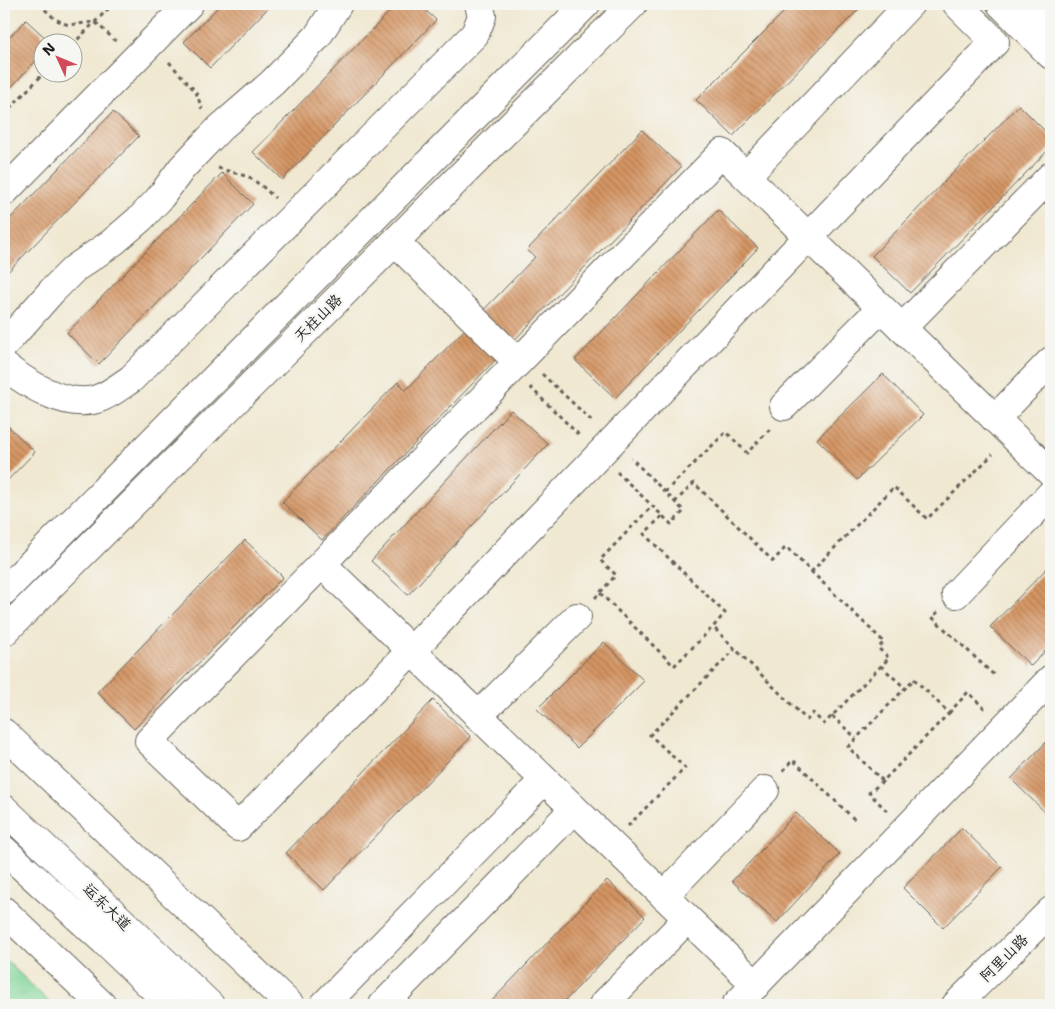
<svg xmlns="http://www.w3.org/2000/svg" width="1055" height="1009" viewBox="0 0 1055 1009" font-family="'Shantell Sans','LXGW WenKai TC',sans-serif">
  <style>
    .grass { fill: url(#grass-tufts); stroke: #4e795a }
    .building { fill: url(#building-back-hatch) }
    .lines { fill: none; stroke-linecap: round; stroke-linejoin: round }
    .minor-casing { stroke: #66635b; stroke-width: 30 }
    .major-casing { stroke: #66635b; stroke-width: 30 }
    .path { stroke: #66635b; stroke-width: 3; stroke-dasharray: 4 4; stroke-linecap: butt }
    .minor { stroke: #fff; stroke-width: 28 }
    .major { stroke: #fff; stroke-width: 28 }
    .labels { text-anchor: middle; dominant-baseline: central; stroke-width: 4.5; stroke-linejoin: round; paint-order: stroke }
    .street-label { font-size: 15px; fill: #1c1c1c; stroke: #f6f6f2 }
  </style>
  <defs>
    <pattern id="grass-tufts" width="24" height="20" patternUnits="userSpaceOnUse" patternTransform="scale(1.25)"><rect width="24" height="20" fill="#81d699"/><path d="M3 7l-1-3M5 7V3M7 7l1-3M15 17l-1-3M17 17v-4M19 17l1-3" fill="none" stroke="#6fb783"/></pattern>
    <pattern id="building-back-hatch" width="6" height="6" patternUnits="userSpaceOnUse" patternTransform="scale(1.25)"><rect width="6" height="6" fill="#d59563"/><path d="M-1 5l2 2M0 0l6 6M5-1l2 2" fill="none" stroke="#ac7951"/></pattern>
  </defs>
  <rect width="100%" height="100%" fill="#f6f6f2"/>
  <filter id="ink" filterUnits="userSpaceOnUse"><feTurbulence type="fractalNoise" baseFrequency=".02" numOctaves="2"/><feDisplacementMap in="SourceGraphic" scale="10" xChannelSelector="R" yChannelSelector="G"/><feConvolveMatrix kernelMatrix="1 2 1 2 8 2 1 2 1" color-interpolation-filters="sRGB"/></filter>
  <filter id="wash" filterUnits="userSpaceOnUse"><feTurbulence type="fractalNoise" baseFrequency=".0096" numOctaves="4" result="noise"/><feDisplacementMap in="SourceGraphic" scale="20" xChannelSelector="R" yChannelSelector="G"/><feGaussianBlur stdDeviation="1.12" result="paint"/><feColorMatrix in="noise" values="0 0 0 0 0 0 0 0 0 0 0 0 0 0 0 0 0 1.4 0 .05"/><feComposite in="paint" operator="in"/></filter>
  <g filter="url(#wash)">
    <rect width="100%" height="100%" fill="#f0e8d1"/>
    <path class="grass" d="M 4,958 L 52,1005 L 4,1005 Z"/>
    <g id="blocks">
      <g class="building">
        <path d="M 221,4 L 272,4 L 210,68 L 184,42 Z"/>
        <path d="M 397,4 L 419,4 L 436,20 L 282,180 L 253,152 Z"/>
        <path d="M 792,4 L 864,4 L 733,136 L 696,100 Z"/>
        <path d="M 26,20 L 50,42 L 42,42 L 42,54 L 4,95 L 4,43 Z"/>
        <path d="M 1019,105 L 1051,137 L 1051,147 L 910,293 L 872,256 Z"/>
        <path d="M 113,112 L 139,136 L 4,276 L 4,225 Z"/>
        <path d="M 642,130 L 681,167 L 322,540 L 282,502 L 398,382 L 406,390 L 535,257 L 527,250 Z"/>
        <path d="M 222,173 L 253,204 L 99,364 L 67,333 Z"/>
        <path d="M 718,210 L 758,248 L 615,398 L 575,360 Z"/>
        <path d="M 883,374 L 923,415 L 857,480 L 817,439 Z"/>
        <path d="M 511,410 L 548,444 L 408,595 L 371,561 Z"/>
        <path d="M 4,422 L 35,452 L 4,484 Z"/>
        <path d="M 245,540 L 283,577 L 134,729 L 97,692 Z"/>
        <path d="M 1051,564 L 1051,645 L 1031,666 L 990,627 Z"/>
        <path d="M 604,642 L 644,681 L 577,748 L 537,709 Z"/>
        <path d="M 433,700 L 471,737 L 324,890 L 286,853 Z"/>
        <path d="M 1051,737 L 1051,813 L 1049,816 L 1011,779 Z"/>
        <path d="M 796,813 L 840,854 L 777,922 L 732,881 Z"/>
        <path d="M 962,828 L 1002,867 L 943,928 L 903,888 Z"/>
        <path d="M 607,880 L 645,917 L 561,1005 L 488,1005 Z"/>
      </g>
    </g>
  </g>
  <g filter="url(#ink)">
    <use href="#blocks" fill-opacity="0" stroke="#66635b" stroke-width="1"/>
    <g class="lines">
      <g class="minor-casing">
        <g id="minor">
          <path d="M 957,4 L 995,42 L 411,651 L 238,827 L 149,741 L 722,153 C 782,211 842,269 902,328 L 1051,473"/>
          <path d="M 1001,4 L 1051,55"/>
          <path d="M 1036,4 L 1051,19"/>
          <path d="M 746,176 L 910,4"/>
          <path d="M 4,192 L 189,4"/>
          <path d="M 395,242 L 518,362"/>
          <path d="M 902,328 L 1051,176"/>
          <path d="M 4,345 L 52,291 L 74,269 L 113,242 L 141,218 L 159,199 L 182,168 L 198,151 L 220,128 L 272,83 L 317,37 L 338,4"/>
          <path d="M 4,366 C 28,384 66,409 97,399 C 110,395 120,386 131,379 L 475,34 L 482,16 L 479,4"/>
          <path d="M 784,406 L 881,308"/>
          <path d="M 995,419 L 1051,361"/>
          <path d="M 322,564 L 756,985"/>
          <path d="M 4,591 L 586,4"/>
          <path d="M 956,594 L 1051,494"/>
          <path d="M 4,632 L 633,4"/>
          <path d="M 478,716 L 577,617"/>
          <path d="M 4,733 L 290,1005"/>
          <path d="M 664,896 L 765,790"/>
          <path d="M 4,911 L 102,1005"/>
          <path d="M 324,1005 L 544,780"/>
          <path d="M 383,1005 L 574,809"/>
          <path d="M 603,1005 L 687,919"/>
          <path d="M 736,1005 L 1051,679"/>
          <path d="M 956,1005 L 1051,911"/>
        </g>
      </g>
      <g class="major-casing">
        <g id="major">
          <path d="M 4,809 L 210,1005"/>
          <path d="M 4,850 L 105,942 L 171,1005"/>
        </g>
      </g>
      <g class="path">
        <path d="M 39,4 L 55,19 L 68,25 L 95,22 L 116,41"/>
        <path d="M 72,45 L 113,4"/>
        <path d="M 169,62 L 196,92 L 202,109"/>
        <path d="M 4,114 L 45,72"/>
        <path d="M 218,168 L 249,177 L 263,187 L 275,198"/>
        <path d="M 542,374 L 594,423"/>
        <path d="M 530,387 L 581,437"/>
        <path d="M 617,472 L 671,524 L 684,511 L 631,458"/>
        <path d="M 665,492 L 726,432 L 747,453 L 771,428"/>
        <path d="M 662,516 L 644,534 L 725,613 L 713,627 L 807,720 L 813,713 L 824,724 L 889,658 L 878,648 L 884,642 L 786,547 L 773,561 L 694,483 L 675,502"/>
        <path d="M 811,572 L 894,487 L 927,519 L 993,454"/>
        <path d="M 600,593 L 674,666 L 713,627"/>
        <path d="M 595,598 L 616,575 L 600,560 L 652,506"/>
        <path d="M 938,612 L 932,617 L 994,675"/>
        <path d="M 881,666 L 905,688"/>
        <path d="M 914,679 L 949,713 L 883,781 L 848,747 Z"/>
        <path d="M 949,713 L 968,692 L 985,709"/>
        <path d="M 832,716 L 856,738"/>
        <path d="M 783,771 L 793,760 L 855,820"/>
        <path d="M 883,781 L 869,793 L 887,811"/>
        <path d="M 628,826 L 685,768 L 650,735 L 735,649"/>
      </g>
      <use href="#minor" class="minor"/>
      <use href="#major" class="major"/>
    </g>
  </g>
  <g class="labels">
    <g class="street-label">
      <text transform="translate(318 318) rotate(-45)">天柱山路</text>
      <text transform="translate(107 907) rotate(44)">运东大道</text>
      <text transform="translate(1004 958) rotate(-45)">阿里山路</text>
    </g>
  </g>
  <rect width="1055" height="1009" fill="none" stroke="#f6f6f2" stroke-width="20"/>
  <g transform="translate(58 58) rotate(314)"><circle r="24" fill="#f6f6f2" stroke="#9f9f9c"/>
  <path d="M0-4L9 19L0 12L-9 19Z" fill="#d1495b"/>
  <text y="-8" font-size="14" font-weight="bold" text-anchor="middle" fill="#1c1c1c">N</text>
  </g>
</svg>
